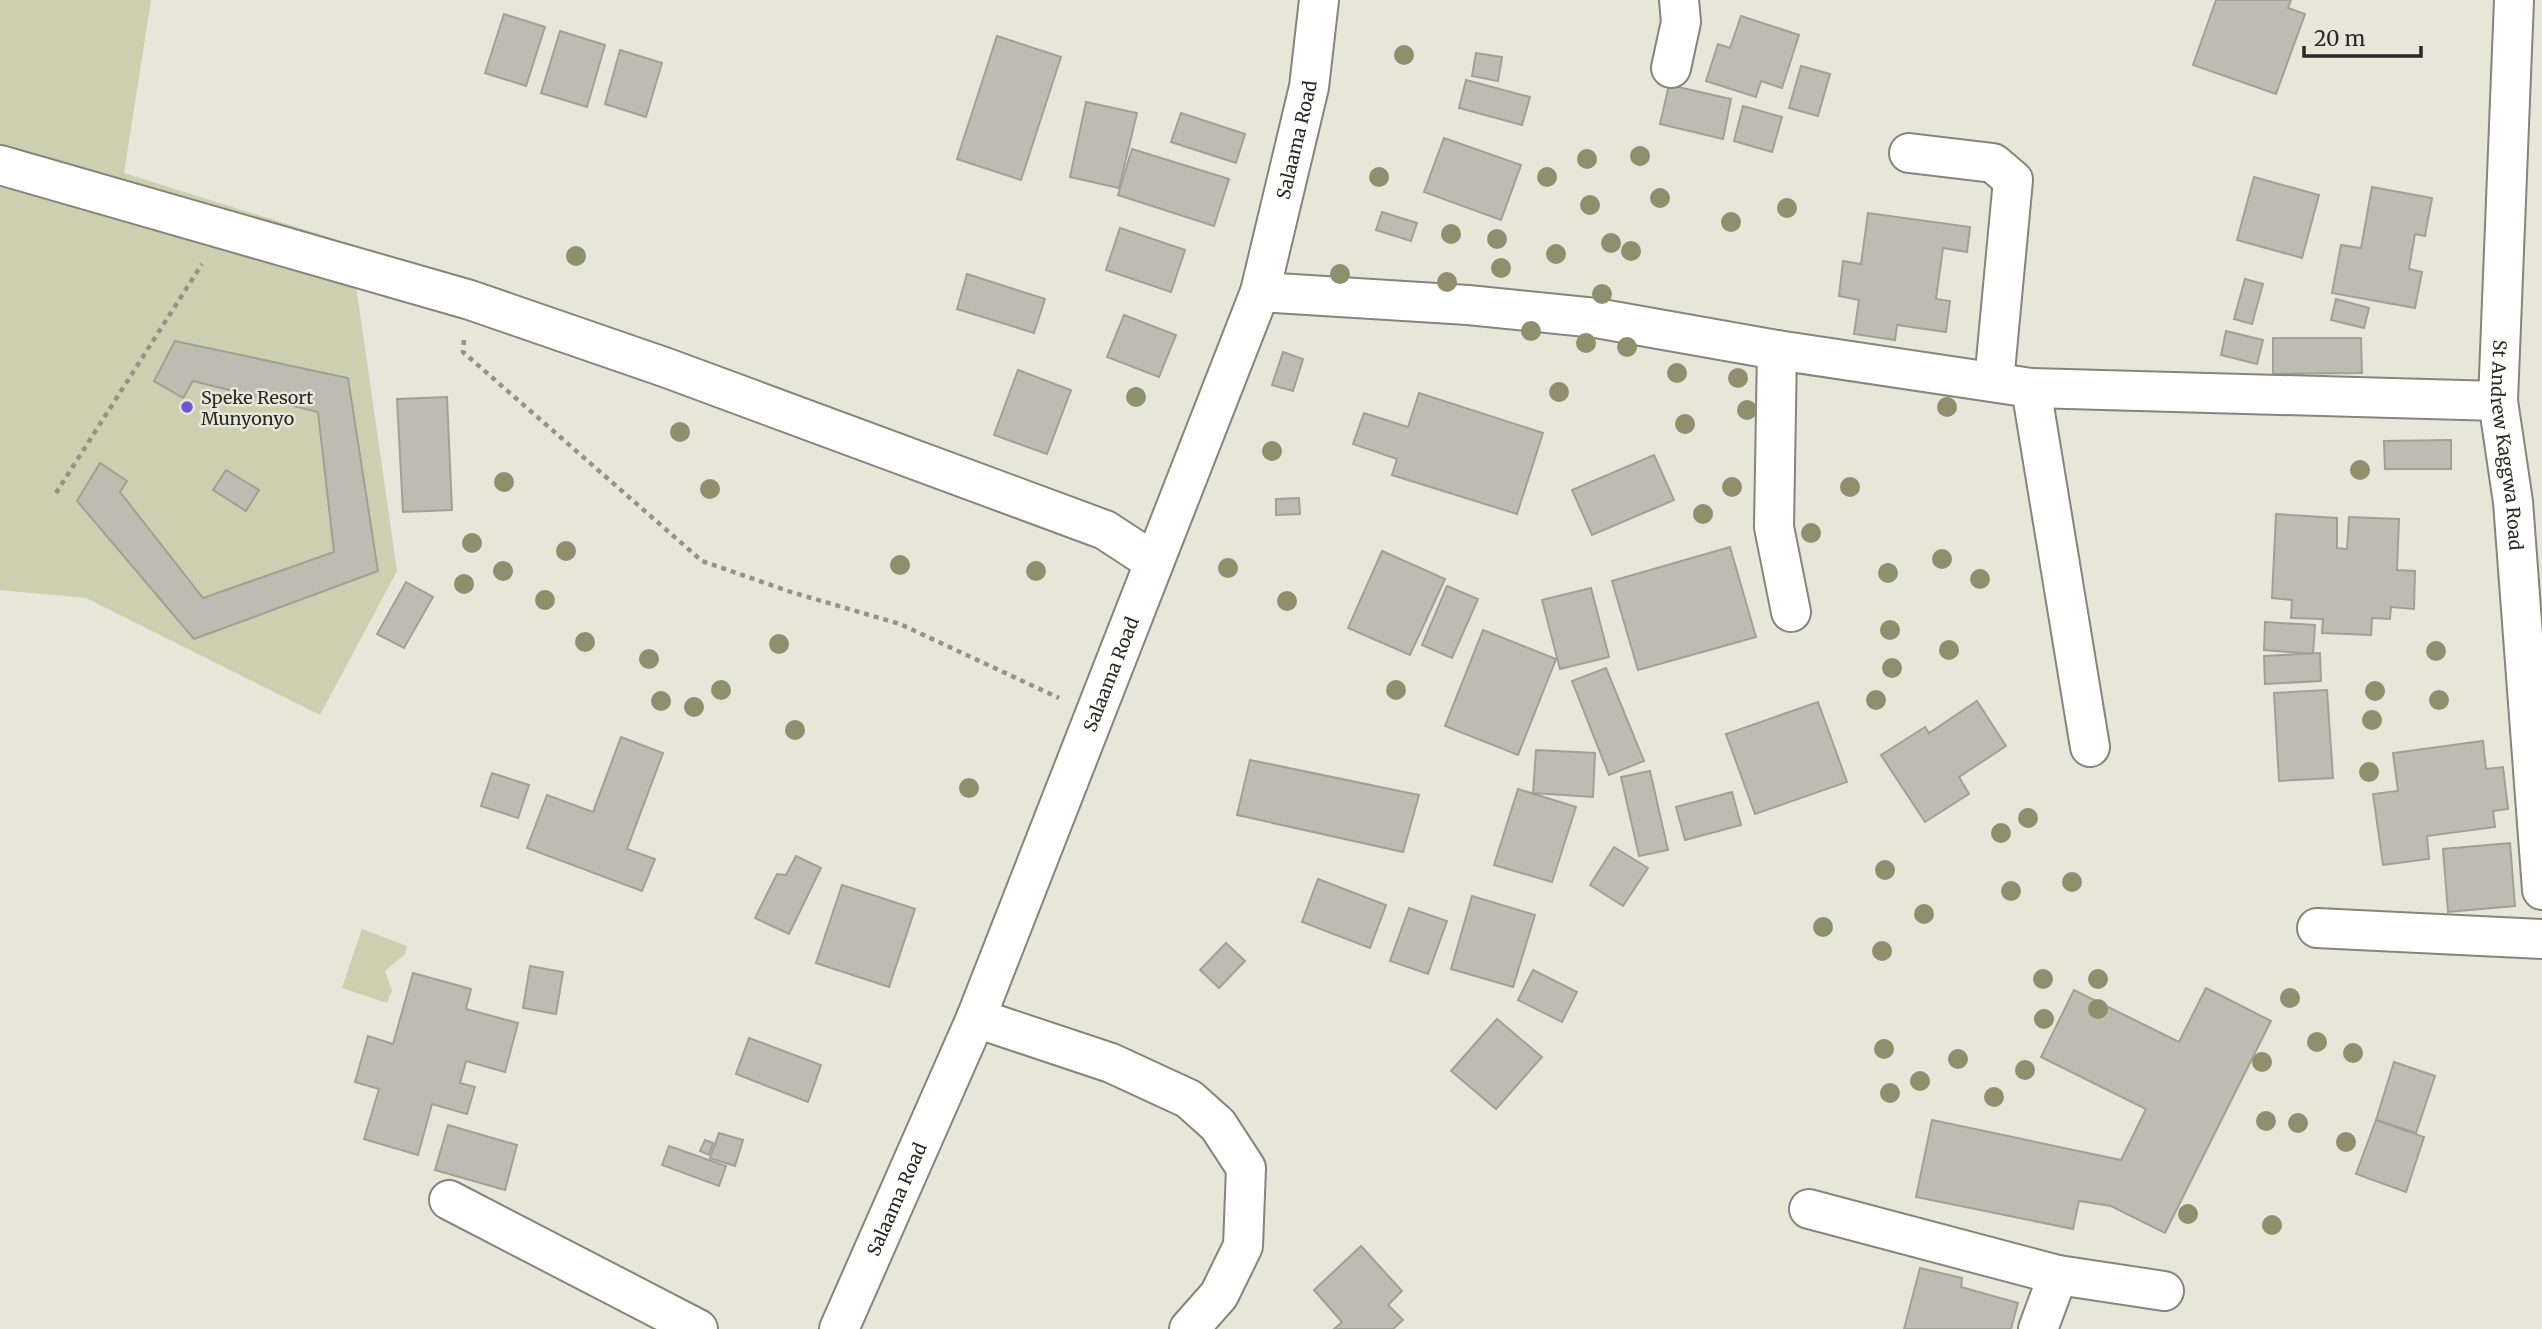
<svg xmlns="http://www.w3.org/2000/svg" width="2542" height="1329" viewBox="0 0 2542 1329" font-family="Merriweather,serif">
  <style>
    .green { fill: #ceceb0 }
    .building { fill: #bcbdb0; stroke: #a0a094; stroke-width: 2 }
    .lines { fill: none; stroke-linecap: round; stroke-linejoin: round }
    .minor-casing { stroke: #85857a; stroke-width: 42 }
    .path { stroke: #93938a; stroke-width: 4.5; stroke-dasharray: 5 5; stroke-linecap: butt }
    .minor { stroke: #fff; stroke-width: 38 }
    .tree { fill: #8f8e6d }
    .poi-dot { fill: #6e58d2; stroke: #e6e6d9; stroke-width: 2.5 }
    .labels { text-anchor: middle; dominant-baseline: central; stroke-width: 5; stroke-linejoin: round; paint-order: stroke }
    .street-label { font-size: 18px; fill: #2a2a25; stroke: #e6e6d9 }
    .poi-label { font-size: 18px; fill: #2a2a25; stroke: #e6e6d9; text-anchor: start }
  </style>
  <rect width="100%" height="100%" fill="#e6e6d9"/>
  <g class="green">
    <path d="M 0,0 L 151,0 L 124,173 L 350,244 L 397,571 L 320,715 L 86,598 L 0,590 Z"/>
    <path d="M 362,929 L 407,946 L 405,954 L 385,971 L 392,990 L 387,1003 L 342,988 Z"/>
  </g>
  <g class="building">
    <path d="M 2216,0 L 2291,0 L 2288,8 L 2305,14 L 2276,94 L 2193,65 Z"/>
    <path d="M 504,14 L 545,27 L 526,86 L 485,73 Z"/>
    <path d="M 1741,16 L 1799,35 L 1782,88 L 1761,81 L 1756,97 L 1706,81 L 1718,44 L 1730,48 Z"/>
    <path d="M 560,31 L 605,45 L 587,107 L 541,93 Z"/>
    <path d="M 997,36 L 1061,57 L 1021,180 L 957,159 Z"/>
    <path d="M 620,50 L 662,63 L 646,117 L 605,104 Z"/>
    <path d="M 1476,53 L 1502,57 L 1498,81 L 1472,76 Z"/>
    <path d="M 1801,66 L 1830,74 L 1818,116 L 1789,108 Z"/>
    <path d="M 1466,80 L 1530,97 L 1522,125 L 1459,108 Z"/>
    <path d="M 1669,85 L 1731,99 L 1723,139 L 1660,124 Z"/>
    <path d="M 1086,102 L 1137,113 L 1119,188 L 1070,177 Z"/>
    <path d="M 1743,106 L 1782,117 L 1772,152 L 1734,141 Z"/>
    <path d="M 1181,113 L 1245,134 L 1236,163 L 1171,142 Z"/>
    <path d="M 1444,138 L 1521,165 L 1501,220 L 1424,192 Z"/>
    <path d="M 1132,149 L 1229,179 L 1214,226 L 1118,195 Z"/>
    <path d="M 2254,177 L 2319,195 L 2302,258 L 2237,240 Z"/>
    <path d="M 2372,187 L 2432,198 L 2425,236 L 2415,234 L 2409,269 L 2422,272 L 2415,308 L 2332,293 L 2341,245 L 2361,248 Z"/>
    <path d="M 1382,212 L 1417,223 L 1411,241 L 1376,230 Z"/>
    <path d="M 1868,213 L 1970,227 L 1967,252 L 1943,248 L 1936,299 L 1950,301 L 1946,332 L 1897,325 L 1895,340 L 1854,334 L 1859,300 L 1839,296 L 1843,261 L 1861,264 Z"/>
    <path d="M 1120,228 L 1185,250 L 1171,292 L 1106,270 Z"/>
    <path d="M 967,274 L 1045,299 L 1034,333 L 957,309 Z"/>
    <path d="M 2245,279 L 2263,284 L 2252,324 L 2234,319 Z"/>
    <path d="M 2336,299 L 2369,308 L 2364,328 L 2331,320 Z"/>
    <path d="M 1124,315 L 1176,335 L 1159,377 L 1107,357 Z"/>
    <path d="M 2226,331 L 2263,340 L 2257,364 L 2221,355 Z"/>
    <path d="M 2273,338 L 2361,338 L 2362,373 L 2273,374 Z"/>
    <path d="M 175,341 L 348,378 L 378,571 L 194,639 L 77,501 L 100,463 L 127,481 L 120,492 L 203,598 L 334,552 L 318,412 L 193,381 L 183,398 L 154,381 Z"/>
    <path d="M 1283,352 L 1303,359 L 1293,391 L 1272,385 Z"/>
    <path d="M 1018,370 L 1071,390 L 1047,454 L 994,435 Z"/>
    <path d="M 1419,393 L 1543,433 L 1517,514 L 1392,475 L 1397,459 L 1353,444 L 1364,413 L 1408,427 Z"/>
    <path d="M 447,397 L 452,510 L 403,512 L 397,399 Z"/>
    <path d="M 2451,440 L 2451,469 L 2385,469 L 2384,441 Z"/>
    <path d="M 1654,455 L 1674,500 L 1592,535 L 1572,490 Z"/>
    <path d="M 226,470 L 259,490 L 246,511 L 213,490 Z"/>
    <path d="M 1299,498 L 1300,514 L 1276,515 L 1276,499 Z"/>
    <path d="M 2276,514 L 2337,518 L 2337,548 L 2347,549 L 2349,517 L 2399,519 L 2397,570 L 2415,571 L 2414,609 L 2391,607 L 2390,619 L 2372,618 L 2371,635 L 2322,633 L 2323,619 L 2291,618 L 2292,600 L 2272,598 Z"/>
    <path d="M 1730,547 L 1756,637 L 1638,670 L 1612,581 Z"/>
    <path d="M 1382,551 L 1445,579 L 1410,655 L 1348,628 Z"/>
    <path d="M 406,582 L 433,597 L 404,648 L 377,634 Z"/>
    <path d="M 1447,586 L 1478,599 L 1452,658 L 1422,645 Z"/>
    <path d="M 1591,588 L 1609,657 L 1560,669 L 1542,600 Z"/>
    <path d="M 2265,622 L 2315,625 L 2313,654 L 2264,650 Z"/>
    <path d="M 1483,630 L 1556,659 L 1518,755 L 1445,726 Z"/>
    <path d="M 2320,653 L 2321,681 L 2265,684 L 2264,656 Z"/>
    <path d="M 1606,668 L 1644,761 L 1609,775 L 1572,681 Z"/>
    <path d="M 2327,690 L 2333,778 L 2279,781 L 2274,693 Z"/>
    <path d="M 1977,701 L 2006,746 L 1959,777 L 1969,794 L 1925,822 L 1881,755 L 1925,727 L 1929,733 Z"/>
    <path d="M 1818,702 L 1847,782 L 1755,814 L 1726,734 Z"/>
    <path d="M 621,737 L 663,753 L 627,849 L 655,859 L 642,891 L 527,848 L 547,795 L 593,812 Z"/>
    <path d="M 2483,741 L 2486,769 L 2503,767 L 2508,809 L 2493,811 L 2495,827 L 2427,836 L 2429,859 L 2383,865 L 2373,794 L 2398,791 L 2393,753 Z"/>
    <path d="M 1536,750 L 1595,753 L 1593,797 L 1533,793 Z"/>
    <path d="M 1250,760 L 1419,795 L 1403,852 L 1237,815 Z"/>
    <path d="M 1650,771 L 1668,850 L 1639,856 L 1621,777 Z"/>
    <path d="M 492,773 L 529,785 L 518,818 L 481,806 Z"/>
    <path d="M 1518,789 L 1576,807 L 1552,882 L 1494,865 Z"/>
    <path d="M 1732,792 L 1741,825 L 1685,840 L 1676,807 Z"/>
    <path d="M 2510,843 L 2515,906 L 2448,912 L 2443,849 Z"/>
    <path d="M 1614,847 L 1648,868 L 1623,906 L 1590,885 Z"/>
    <path d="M 796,856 L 821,868 L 789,934 L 755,918 L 777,874 L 786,875 Z"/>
    <path d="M 1318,879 L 1386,905 L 1370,948 L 1302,922 Z"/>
    <path d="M 842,885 L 915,909 L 889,987 L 816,963 Z"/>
    <path d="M 1472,896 L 1535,915 L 1513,987 L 1451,969 Z"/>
    <path d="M 1409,908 L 1447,921 L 1428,974 L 1390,961 Z"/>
    <path d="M 1226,943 L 1245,961 L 1219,988 L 1200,970 Z"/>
    <path d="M 530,966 L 563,972 L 556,1014 L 523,1008 Z"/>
    <path d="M 1533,970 L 1577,992 L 1562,1022 L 1518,1000 Z"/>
    <path d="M 413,973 L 471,989 L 466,1009 L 518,1023 L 505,1072 L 466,1061 L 460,1083 L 475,1087 L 467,1114 L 432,1104 L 418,1155 L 364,1139 L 379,1089 L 355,1082 L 368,1036 L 393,1044 Z"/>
    <path d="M 2206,988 L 2271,1021 L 2165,1233 L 2111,1206 L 2079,1201 L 2073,1229 L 1916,1197 L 1932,1120 L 2121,1160 L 2146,1109 L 2041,1057 L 2074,990 L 2179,1042 Z"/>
    <path d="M 1497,1019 L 1542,1057 L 1496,1109 L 1451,1071 Z"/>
    <path d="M 749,1038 L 821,1065 L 808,1102 L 736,1074 Z"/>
    <path d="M 2394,1062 L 2435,1076 L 2416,1133 L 2376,1120 Z"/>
    <path d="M 2376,1120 L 2424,1137 L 2406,1192 L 2356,1174 Z"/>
    <path d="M 448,1125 L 517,1145 L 505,1190 L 435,1170 Z"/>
    <path d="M 719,1133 L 743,1140 L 735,1166 L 710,1158 Z"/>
    <path d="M 705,1140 L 713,1143 L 709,1155 L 700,1151 Z"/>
    <path d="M 669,1146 L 726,1166 L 719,1186 L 662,1165 Z"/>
    <path d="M 1361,1246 L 1402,1291 L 1388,1305 L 1403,1320 L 1393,1329 L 1334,1329 L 1342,1322 L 1314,1290 Z"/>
    <path d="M 1920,1268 L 1962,1278 L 1961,1287 L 2018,1303 L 2011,1329 L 1904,1329 Z"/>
  </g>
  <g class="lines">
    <g class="minor-casing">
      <g id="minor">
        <path id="s1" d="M 2514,0 L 2498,401 L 2513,502 L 2542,890"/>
        <path d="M 1671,68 L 1681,22 L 1679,0"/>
        <path d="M 1909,153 L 1993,163 L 2013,180 L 1994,382"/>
        <path d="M 0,165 L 470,300 L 667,368 L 1105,530 L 1154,562"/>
        <path d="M 1260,292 L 1468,305 L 1596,318 L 1777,350 L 2031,388 L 2498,401"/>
        <path d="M 1777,350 L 1774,527 L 1791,612"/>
        <path d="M 2031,388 L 2090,747"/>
        <path d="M 2317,928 L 2542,939"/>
        <path d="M 976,1018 L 1111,1063 L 1189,1099 L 1218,1125 L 1246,1168 L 1243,1246 L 1219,1295 L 1189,1329"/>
        <path d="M 449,1200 L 698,1329"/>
        <path d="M 1809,1209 L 2058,1275 L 2164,1291"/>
        <path id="s2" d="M 839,1329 L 976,1018 L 1260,292 L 1309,87 L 1319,0"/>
        <path d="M 2038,1329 L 2058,1275"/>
      </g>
    </g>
    <g class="path">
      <path d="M 464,340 L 463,352 L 702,561 L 791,592 L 900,624 L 1059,698"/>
      <path d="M 56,493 L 202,264"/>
    </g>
    <use href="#minor" class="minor"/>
  </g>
  <g class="tree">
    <circle cx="1404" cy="55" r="10"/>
    <circle cx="1640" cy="156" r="10"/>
    <circle cx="1587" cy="159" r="10"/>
    <circle cx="1379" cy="177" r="10"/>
    <circle cx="1547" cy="177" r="10"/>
    <circle cx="1660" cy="198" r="10"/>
    <circle cx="1590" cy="205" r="10"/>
    <circle cx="1787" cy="208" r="10"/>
    <circle cx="1731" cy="222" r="10"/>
    <circle cx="1451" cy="234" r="10"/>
    <circle cx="1497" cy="239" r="10"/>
    <circle cx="1611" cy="243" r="10"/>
    <circle cx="1631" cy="251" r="10"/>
    <circle cx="1556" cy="254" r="10"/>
    <circle cx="576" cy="256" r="10"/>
    <circle cx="1501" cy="268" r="10"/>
    <circle cx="1340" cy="274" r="10"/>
    <circle cx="1447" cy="282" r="10"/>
    <circle cx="1602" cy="294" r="10"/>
    <circle cx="1531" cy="331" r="10"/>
    <circle cx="1586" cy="343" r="10"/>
    <circle cx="1627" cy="347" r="10"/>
    <circle cx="1677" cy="373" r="10"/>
    <circle cx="1738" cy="378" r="10"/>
    <circle cx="1559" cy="392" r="10"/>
    <circle cx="1136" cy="397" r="10"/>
    <circle cx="1947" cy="407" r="10"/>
    <circle cx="1747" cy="410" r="10"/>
    <circle cx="1685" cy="424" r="10"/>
    <circle cx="680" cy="432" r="10"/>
    <circle cx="1272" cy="451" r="10"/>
    <circle cx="2360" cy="470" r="10"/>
    <circle cx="504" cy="482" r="10"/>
    <circle cx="1732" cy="487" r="10"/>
    <circle cx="1850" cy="487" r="10"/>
    <circle cx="710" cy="489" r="10"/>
    <circle cx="1703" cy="514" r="10"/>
    <circle cx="1811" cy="533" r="10"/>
    <circle cx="472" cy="543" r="10"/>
    <circle cx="566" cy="551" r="10"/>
    <circle cx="1942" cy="559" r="10"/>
    <circle cx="900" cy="565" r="10"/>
    <circle cx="1228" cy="568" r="10"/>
    <circle cx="503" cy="571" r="10"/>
    <circle cx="1036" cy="571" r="10"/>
    <circle cx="1888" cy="573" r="10"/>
    <circle cx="1980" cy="579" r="10"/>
    <circle cx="464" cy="584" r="10"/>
    <circle cx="545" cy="600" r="10"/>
    <circle cx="1287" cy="601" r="10"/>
    <circle cx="1890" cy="630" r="10"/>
    <circle cx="585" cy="642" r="10"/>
    <circle cx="779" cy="644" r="10"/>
    <circle cx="1949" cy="650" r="10"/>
    <circle cx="2436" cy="651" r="10"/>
    <circle cx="649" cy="659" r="10"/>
    <circle cx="1892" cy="668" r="10"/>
    <circle cx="721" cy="690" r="10"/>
    <circle cx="1396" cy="690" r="10"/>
    <circle cx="2375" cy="691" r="10"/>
    <circle cx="1876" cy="700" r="10"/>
    <circle cx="2439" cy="700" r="10"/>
    <circle cx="661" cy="701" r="10"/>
    <circle cx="694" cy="707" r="10"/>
    <circle cx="2372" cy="720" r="10"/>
    <circle cx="795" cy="730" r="10"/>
    <circle cx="2369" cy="772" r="10"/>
    <circle cx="969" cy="788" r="10"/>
    <circle cx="2028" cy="818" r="10"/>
    <circle cx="2001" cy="833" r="10"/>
    <circle cx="1885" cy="870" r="10"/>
    <circle cx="2072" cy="882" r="10"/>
    <circle cx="2011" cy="891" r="10"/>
    <circle cx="1924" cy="914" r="10"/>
    <circle cx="1823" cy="927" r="10"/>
    <circle cx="1882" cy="951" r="10"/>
    <circle cx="2043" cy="979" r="10"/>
    <circle cx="2098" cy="979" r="10"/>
    <circle cx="2290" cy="998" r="10"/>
    <circle cx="2098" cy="1009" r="10"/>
    <circle cx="2044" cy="1019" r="10"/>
    <circle cx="2317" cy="1042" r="10"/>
    <circle cx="1884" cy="1049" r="10"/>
    <circle cx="2353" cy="1053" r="10"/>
    <circle cx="1958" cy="1059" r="10"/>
    <circle cx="2262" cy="1062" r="10"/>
    <circle cx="2025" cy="1070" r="10"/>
    <circle cx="1920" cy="1081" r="10"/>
    <circle cx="1890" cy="1093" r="10"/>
    <circle cx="1994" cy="1097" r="10"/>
    <circle cx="2266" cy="1121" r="10"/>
    <circle cx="2298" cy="1123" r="10"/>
    <circle cx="2346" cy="1142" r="10"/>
    <circle cx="2188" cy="1214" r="10"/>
    <circle cx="2272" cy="1225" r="10"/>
  </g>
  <circle class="poi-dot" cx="187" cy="407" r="7"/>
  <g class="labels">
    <g class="street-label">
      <text stroke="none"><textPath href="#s2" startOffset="1276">Salaama Road</textPath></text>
      <text stroke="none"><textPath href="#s1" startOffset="446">St Andrew Kaggwa Road</textPath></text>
      <text stroke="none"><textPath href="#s2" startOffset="709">Salaama Road</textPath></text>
      <text stroke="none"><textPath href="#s2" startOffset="142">Salaama Road</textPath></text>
    </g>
    <g class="poi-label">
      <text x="201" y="397">Speke Resort<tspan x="201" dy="21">Munyonyo</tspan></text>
    </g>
  </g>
  <path d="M2304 46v10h117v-10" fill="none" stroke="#2a2a25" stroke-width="3.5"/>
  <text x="2314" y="46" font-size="21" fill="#2a2a25" stroke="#e6e6d9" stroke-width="5" paint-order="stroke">20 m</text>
</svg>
